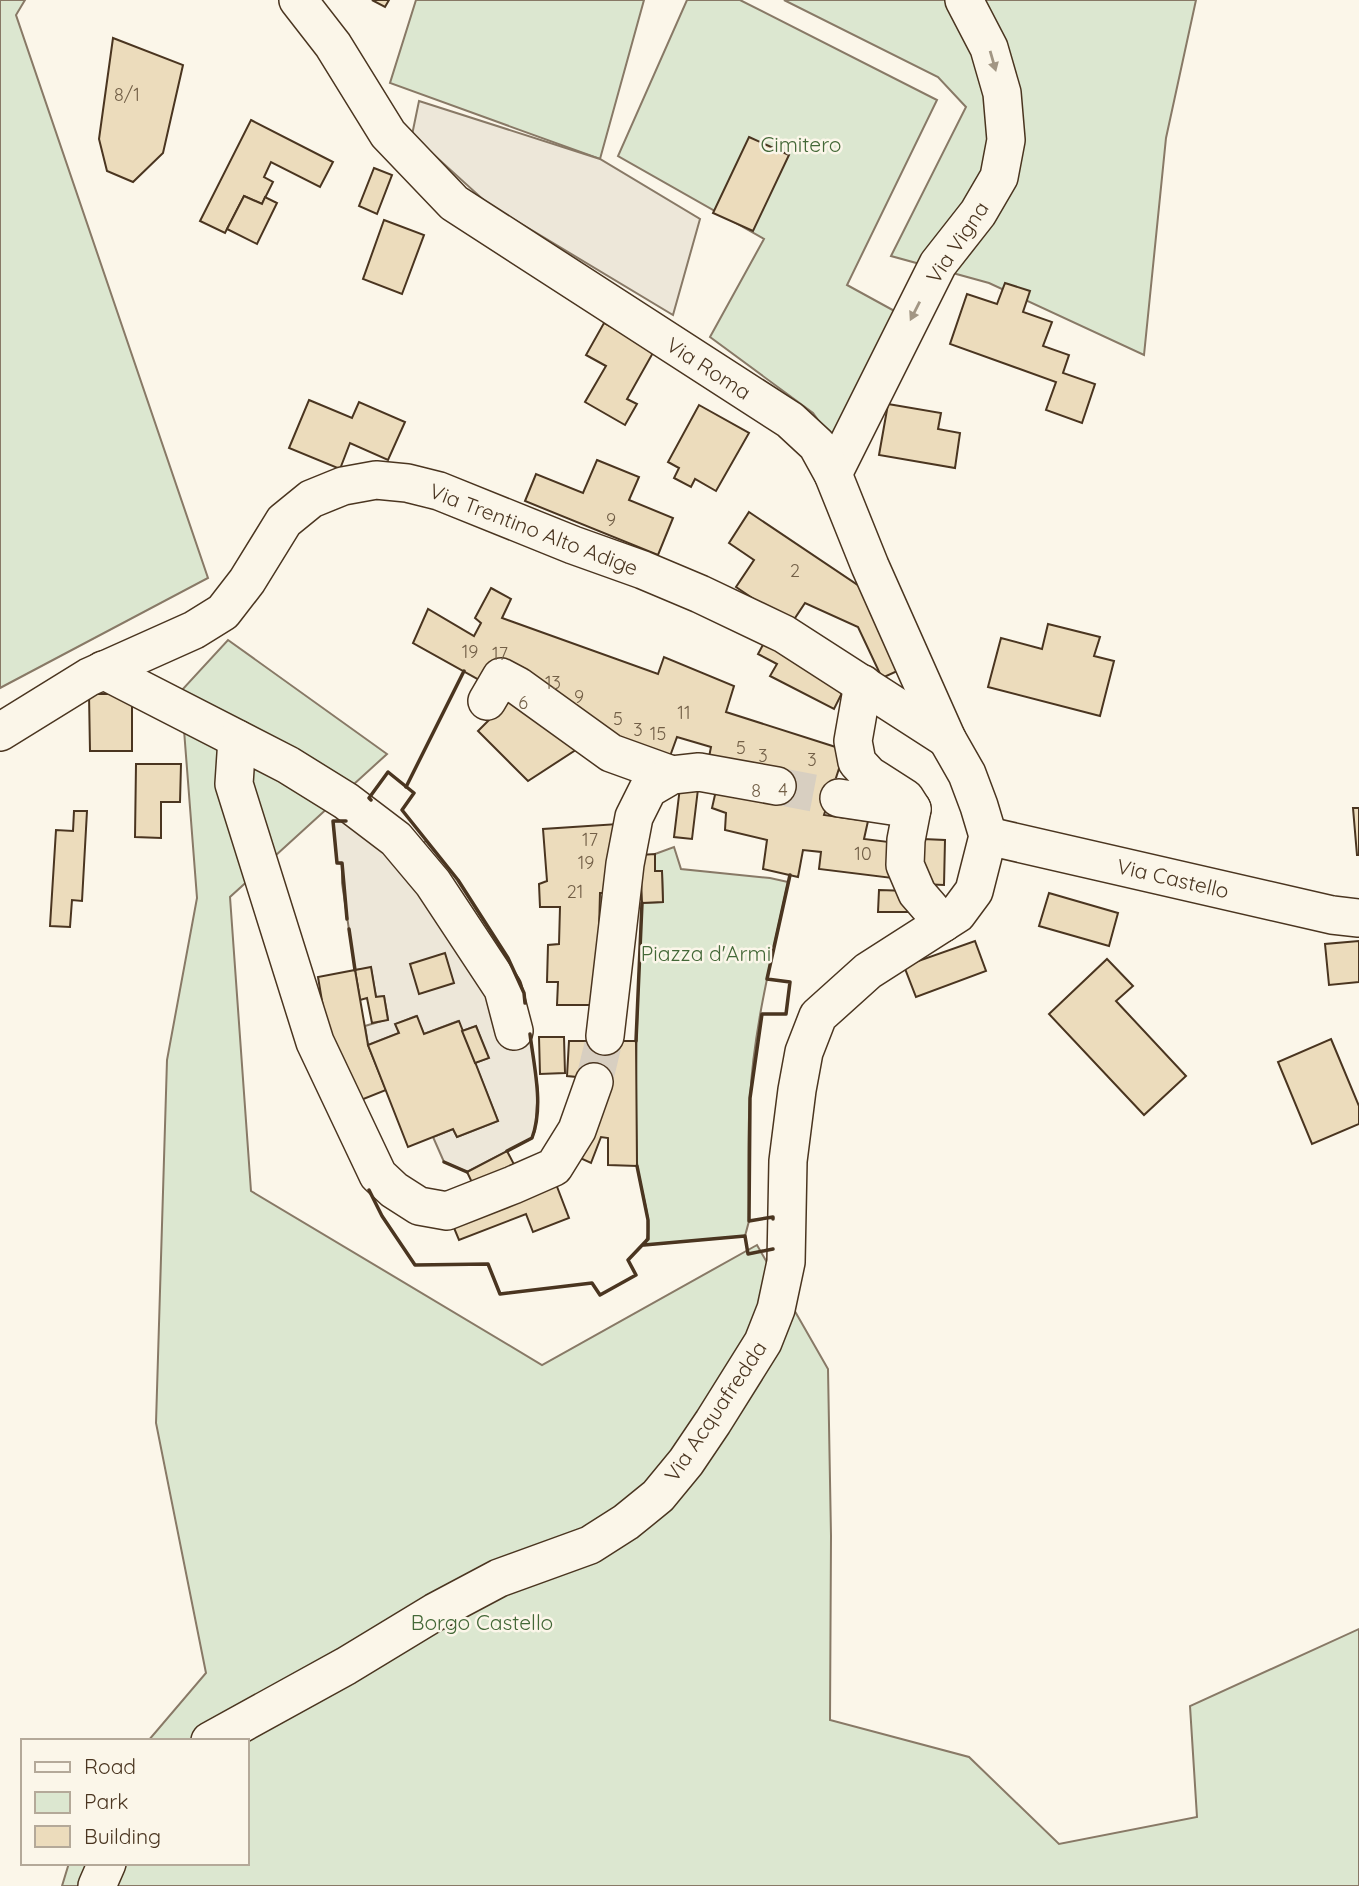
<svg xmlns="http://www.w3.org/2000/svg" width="1359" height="1886" viewBox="0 0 1359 1886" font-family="Quicksand,sans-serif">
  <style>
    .green { fill: #dce7d0; stroke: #887966; stroke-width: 2 }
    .parking { fill: #ede7d9; stroke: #887966; stroke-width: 2 }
    .building { fill: #ecdcbc; stroke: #4a3520; stroke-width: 2 }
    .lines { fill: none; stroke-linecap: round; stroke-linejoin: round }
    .minor-tunnel { stroke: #d8cfc1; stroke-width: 37; stroke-dasharray: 37 18; stroke-linecap: butt }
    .minor-casing { stroke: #4a3520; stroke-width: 40 }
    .minor { stroke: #fbf6e9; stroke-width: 37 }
    .wall { stroke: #4a3520; stroke-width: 3.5 }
    .oneway { fill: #a29684 }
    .labels { text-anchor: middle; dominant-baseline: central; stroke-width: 5; stroke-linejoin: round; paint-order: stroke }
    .number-label { font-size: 18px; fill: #725f47 }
    .park-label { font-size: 21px; fill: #436837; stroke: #fbf6e9 }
    .street-label { font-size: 21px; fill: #4a3520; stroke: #fbf6e9 }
  </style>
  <rect width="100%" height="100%" fill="#fbf6e9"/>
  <g class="green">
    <path d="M 0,0 L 25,0 L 16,15 L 208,578 L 0,688 Z"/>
    <path d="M 416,0 L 644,0 L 600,159 L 390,83 Z"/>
    <path d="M 687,0 L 740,0 L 937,100 L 847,285 L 900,314 L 836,445 L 813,413 L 710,337 L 764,239 L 618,156 Z"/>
    <path d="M 784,0 L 1196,0 L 1166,138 L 1144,355 L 989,283 L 891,256 L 966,107 L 938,77 Z"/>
    <path d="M 228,640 L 387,754 L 230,897 L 251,1191 L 542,1365 L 757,1245 L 828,1369 L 831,1536 L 830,1720 L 969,1757 L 1059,1844 L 1197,1817 L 1190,1706 L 1359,1629 L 1359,1886 L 62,1886 L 69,1863 L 247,1863 L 247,1741 L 148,1741 L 206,1673 L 156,1423 L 167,1060 L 197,898 L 181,691 Z"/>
    <path d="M 674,847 L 681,869 L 770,878 L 788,882 C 773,953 754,1025 750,1098 C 747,1139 749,1181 749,1221 L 745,1236 L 644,1245 C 657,1226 637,1184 637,1161 C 634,1075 638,989 642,903 L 663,902 L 662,872 L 655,871 L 655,854 Z"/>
  </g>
  <g class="parking">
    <path d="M 419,101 L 600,159 L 700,219 L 673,315 L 488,204 L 412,135 Z"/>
    <path d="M 333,821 L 361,822 L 400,857 L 426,841 L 458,880 L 507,958 L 524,993 L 538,1090 L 535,1131 L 532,1138 L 467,1172 L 444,1162 L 433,1137 L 453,1129 L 457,1137 L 498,1121 L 475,1063 L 488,1058 L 476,1026 L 462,1031 L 458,1021 L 424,1034 L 416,1016 L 396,1024 L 399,1033 L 368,1045 L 365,1026 L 388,1019 L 384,996 L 376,997 L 371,968 L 355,970 L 342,883 L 342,864 L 337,863 Z"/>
  </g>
  <g class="building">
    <path d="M 372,0 L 389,0 L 385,7 Z"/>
    <path d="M 113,38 L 183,65 L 163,153 L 133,182 L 107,171 L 99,139 Z"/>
    <path d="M 251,120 L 333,162 L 320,187 L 271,162 L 264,177 L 273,182 L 262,204 L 244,196 L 225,233 L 200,221 Z"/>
    <path d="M 749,137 L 789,155 L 753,231 L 713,213 Z"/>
    <path d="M 374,168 L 392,175 L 377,214 L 359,206 Z"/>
    <path d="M 244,196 L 262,204 L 265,197 L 277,203 L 257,244 L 227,229 Z"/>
    <path d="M 384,220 L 424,235 L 402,294 L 363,279 Z"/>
    <path d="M 1005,283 L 1030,291 L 1023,312 L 1052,322 L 1043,346 L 1069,355 L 1063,373 L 1095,384 L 1082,423 L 1046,410 L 1056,382 L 950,344 L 967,294 L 997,304 Z"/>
    <path d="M 604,323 L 654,351 L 627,399 L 637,404 L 625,425 L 585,402 L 606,366 L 586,355 Z"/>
    <path d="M 309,400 L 352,418 L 359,402 L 405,422 L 388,460 L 350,443 L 340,469 L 289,448 Z"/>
    <path d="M 888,404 L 941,413 L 938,429 L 960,433 L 955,468 L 879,455 Z"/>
    <path d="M 699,405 L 749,433 L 716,491 L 695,479 L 691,487 L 674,478 L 679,468 L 668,462 Z"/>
    <path d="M 597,460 L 639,477 L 629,500 L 673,518 L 658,555 L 525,501 L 536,474 L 583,493 Z"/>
    <path d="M 749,512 L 871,594 L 904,668 L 882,678 L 858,627 L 805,603 L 791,624 L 736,587 L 754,560 L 729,543 Z"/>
    <path d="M 491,588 L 511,599 L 502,618 L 658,674 L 664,657 L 734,686 L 726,712 L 845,750 L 824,815 L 868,821 L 864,839 L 897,843 L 892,878 L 819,869 L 821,852 L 803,850 L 798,877 L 763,869 L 767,840 L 725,830 L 726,813 L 712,808 L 717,786 L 709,757 L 711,747 L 677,737 L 669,759 L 483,682 L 413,643 L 428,609 L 474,636 L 481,623 L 475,618 Z"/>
    <path d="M 1048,624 L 1100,637 L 1094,656 L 1114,661 L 1100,716 L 988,687 L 1001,638 L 1042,649 Z"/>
    <path d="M 765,641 L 847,683 L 834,709 L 770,676 L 777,664 L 758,654 Z"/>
    <path d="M 518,691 L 588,742 L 528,781 L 478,731 Z"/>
    <path d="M 89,694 L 132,694 L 132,751 L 90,751 Z"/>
    <path d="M 136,764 L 181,764 L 180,802 L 161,802 L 161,838 L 135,837 Z"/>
    <path d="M 680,787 L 698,789 L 692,839 L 674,837 Z"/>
    <path d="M 1353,808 L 1359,808 L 1359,855 L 1357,855 Z"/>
    <path d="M 74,811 L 87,811 L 82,901 L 72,900 L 70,927 L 50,926 L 56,830 L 73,831 Z"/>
    <path d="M 618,824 L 617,893 L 600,893 L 597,1005 L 557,1005 L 558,982 L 547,982 L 548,945 L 559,944 L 560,907 L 540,907 L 539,884 L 547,881 L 543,829 Z"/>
    <path d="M 923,839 L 945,840 L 944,885 L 921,884 Z"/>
    <path d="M 655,854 L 655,871 L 662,871 L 663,902 L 642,903 L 640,855 Z"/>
    <path d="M 879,890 L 909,891 L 908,912 L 878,912 Z"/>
    <path d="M 1049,893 L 1118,913 L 1109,946 L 1039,926 Z"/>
    <path d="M 975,941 L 986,971 L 916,997 L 904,966 Z"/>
    <path d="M 1359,941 L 1359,982 L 1329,985 L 1325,944 Z"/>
    <path d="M 445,953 L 454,983 L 419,994 L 410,964 Z"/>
    <path d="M 1107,959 L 1133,986 L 1116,1001 L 1186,1076 L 1144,1115 L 1049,1014 Z"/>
    <path d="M 371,967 L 376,997 L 384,996 L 388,1020 L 372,1023 L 367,998 L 360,1000 L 355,970 Z"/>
    <path d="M 355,970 L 368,1045 L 386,1090 L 351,1104 L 331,1055 L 318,977 Z"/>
    <path d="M 417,1016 L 424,1034 L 459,1021 L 498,1121 L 457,1137 L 453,1129 L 408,1147 L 368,1045 L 399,1033 L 395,1024 Z"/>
    <path d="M 476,1026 L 489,1058 L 475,1063 L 462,1031 Z"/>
    <path d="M 539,1037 L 564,1037 L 565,1073 L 540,1074 Z"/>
    <path d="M 1331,1039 L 1359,1106 L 1359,1124 L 1312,1144 L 1278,1062 Z"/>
    <path d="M 569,1041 L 598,1041 L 598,1079 L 567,1076 Z"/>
    <path d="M 598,1041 L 636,1041 L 637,1166 L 608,1165 L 608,1138 L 601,1137 L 591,1163 L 567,1152 L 598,1087 Z"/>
    <path d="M 507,1151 L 519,1174 L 478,1195 L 467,1172 Z"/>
    <path d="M 551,1171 L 569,1218 L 533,1232 L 526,1214 L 459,1240 L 447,1211 Z"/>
  </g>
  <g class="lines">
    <g class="minor-tunnel">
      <path d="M 777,786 L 839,798"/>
      <path d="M 594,1082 L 605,1036"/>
    </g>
    <g class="minor-casing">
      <g id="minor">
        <path d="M 833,474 L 938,264 L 978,213 L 999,177 L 1006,140 L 1002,93 L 989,48 L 964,0"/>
        <path d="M 103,670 L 288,765 L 346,801 L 396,839 L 433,883 L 503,989 L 514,1031"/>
        <path d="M 863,684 L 853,741 L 857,762 L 869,775 L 905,798 L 912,809 L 906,840 L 905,865 L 917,893 L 943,923"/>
        <path d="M 487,701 L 501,677 L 518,686 L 611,753 L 672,775"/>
        <path d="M 0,732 L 89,677 L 194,630 L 223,612 L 247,581 L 284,521 L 311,499 L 343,486 L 376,480 L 407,483 L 439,491 L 573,545 L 643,570 L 700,594 L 784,634 L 947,739"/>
        <path d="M 237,739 L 234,784 L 315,1042 L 378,1175 L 394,1190 L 419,1206 L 447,1211 L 513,1185 L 554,1167 L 577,1130 L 594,1082"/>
        <path d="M 839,798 L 912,809"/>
        <path d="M 988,836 L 1332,915 L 1359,918"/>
        <path d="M 605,1036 L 625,864 L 634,817 L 648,789 L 672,775 L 699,772 L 777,786"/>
        <path d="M 210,1741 L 346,1666 L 435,1612 L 499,1578 L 590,1545 L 626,1522 L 658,1496 L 686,1462 L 713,1422 L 763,1342 L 776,1309 L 786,1262 L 788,1161 L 797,1090 L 804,1052 L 818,1016 L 868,971 L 957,914 L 974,891 L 988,836 L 979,806 L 967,774 L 947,739 L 870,566 L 833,474 L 817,445 L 790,420 L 454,203 L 388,134 L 333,45 L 298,0"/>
        <path d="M 97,1886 L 107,1863"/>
      </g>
    </g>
    <use href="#minor" class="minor"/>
    <g class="wall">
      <path d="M 406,787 L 464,671"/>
      <path d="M 371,800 L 369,798 L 388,772 L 414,793 L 402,810 L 458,880 L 508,958 L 524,993 L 525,1003"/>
      <path d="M 346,821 L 333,821 L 337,863 L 342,863 L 347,919"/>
      <path d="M 349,929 L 355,970"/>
      <path d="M 636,1041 L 642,903"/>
      <path d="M 507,1151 L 532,1138 C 544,1106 534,1067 530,1034"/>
      <path d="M 444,1162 L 467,1172"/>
      <path d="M 369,1190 L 382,1216 L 415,1265 L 488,1264 L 500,1294 L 592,1283 L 600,1295 L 636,1275 L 628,1260 L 648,1239 L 648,1220 L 637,1166"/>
      <path d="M 773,1219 L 773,1217 L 749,1221 L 750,1098 L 762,1014 L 786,1014 L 790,982 L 767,979 L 790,875"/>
      <path d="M 644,1245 L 745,1236 L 748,1254 L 773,1249"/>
    </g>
  </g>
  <defs><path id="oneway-solid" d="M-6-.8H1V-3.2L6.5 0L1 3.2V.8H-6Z" transform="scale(1.75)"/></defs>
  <g class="oneway">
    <use href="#oneway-solid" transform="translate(993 61) rotate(74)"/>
    <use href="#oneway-solid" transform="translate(915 311) rotate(117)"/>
  </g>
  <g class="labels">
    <g class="number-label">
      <text x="127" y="94">8/1</text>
      <text x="611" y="519">9</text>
      <text x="795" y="570">2</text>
      <text x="470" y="651">19</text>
      <text x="500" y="653">17</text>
      <text x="553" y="682">13</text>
      <text x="579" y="696">9</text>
      <text x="523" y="702">6</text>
      <text x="684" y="712">11</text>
      <text x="618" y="718">5</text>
      <text x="638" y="729">3</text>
      <text x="658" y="733">15</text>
      <text x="741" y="747">5</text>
      <text x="763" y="755">3</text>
      <text x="812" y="759">3</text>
      <text x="783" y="789">4</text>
      <text x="756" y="790">8</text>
      <text x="590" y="839">17</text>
      <text x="863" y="853">10</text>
      <text x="586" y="862">19</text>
      <text x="575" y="891">21</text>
    </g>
    <g class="park-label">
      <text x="801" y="144">Cimitero</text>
      <text x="706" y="953">Piazza d'Armi</text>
      <text x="482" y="1622">Borgo Castello</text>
    </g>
    <g class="street-label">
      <text transform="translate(957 242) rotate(-56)">Via Vigna</text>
      <text transform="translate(709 368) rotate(33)">Via Roma</text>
      <text transform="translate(534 529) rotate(21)">Via Trentino Alto Adige</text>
      <text transform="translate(1173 878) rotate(13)">Via Castello</text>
      <text transform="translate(715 1411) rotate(-56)">Via Acquafredda</text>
    </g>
  </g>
  <rect x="21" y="1739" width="228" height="126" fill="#fbf6e9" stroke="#b4a999" stroke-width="2"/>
  <rect x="35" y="1762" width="35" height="10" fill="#fbf6e9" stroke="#b4a999" stroke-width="2"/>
  <text x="84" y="1774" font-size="21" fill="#4a3520">Road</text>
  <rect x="35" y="1792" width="35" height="21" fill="#dce7d0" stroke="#b4a999" stroke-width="2"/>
  <text x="84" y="1809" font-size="21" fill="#4a3520">Park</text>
  <rect x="35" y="1826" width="35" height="21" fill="#ecdcbc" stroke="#b4a999" stroke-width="2"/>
  <text x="84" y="1844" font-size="21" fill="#4a3520">Building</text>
</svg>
